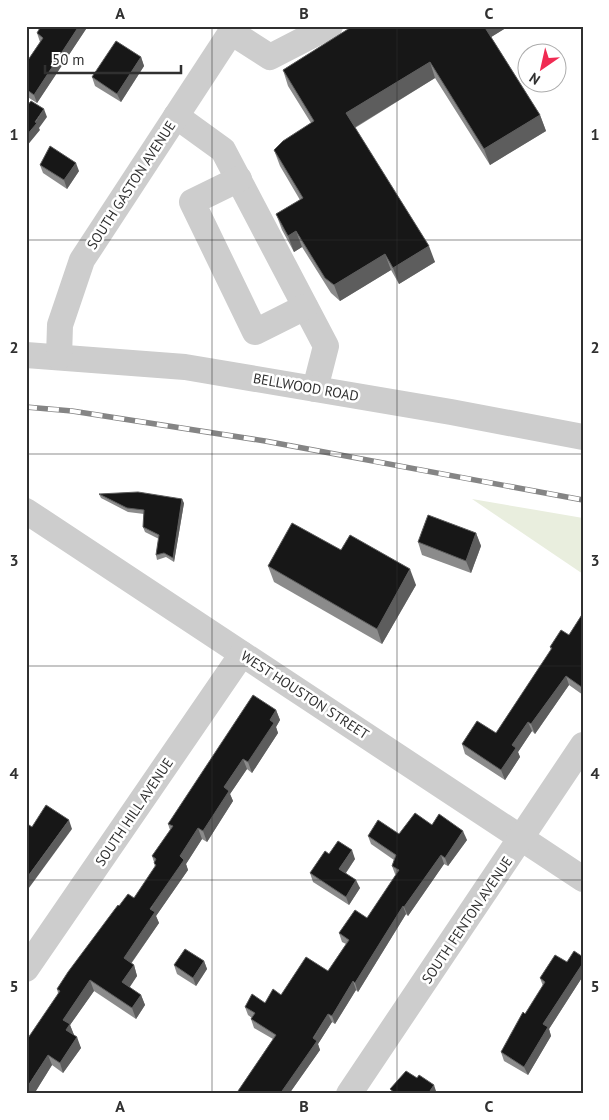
<svg xmlns="http://www.w3.org/2000/svg" width="609" height="1120" viewBox="0 0 609 1120" font-family="'PT Sans',sans-serif">
  <style>
    .green { fill: #e9eede }
    .lines { fill: none; stroke-linecap: round; stroke-linejoin: round }
    .minor { stroke: #cdcdcd; stroke-width: 26 }
    .rail-casing { stroke: #858585; stroke-width: 5.5 }
    .rail { stroke: #fff; stroke-width: 4; stroke-dasharray: 11; stroke-linecap: butt }
    .wall { fill: #8b8b8b }
    .shaded-wall { fill: #5d5d5d }
    .building { fill: #171717; stroke: #5d5d5d }
    .grid { fill: none; stroke: #303030; stroke-width: 1; stroke-opacity: 0.55 }
    .labels { text-anchor: middle; dominant-baseline: central; stroke-width: 5; stroke-linejoin: round; paint-order: stroke }
    .street-label { font-size: 14px; fill: #303030; stroke: #fff }
    .neatline { fill: none; stroke: #303030; stroke-width: 2 }
    .grid-label { font-size: 16px; text-anchor: middle; font-weight: bold; fill: #303030 }
  </style>
  <rect width="100%" height="100%" fill="#fff"/>
  <path class="green" d="M 472,499 L 583,518 L 583,574 Z"/>
  <g class="lines">
    <g class="minor">
      <path d="M 231,32 L 270,57 L 330,26"/>
      <path d="M 176,116 L 223,150 L 326,346 L 315,389"/>
      <path d="M 239,179 L 192,202 L 255,332 L 305,307"/>
      <path d="M 26,355 L 185,367 L 451,412 L 583,437"/>
      <path d="M 59,357 L 60,325 L 82,260 L 235,26"/>
      <path d="M 26,511 L 583,879"/>
      <path d="M 26,969 L 242,654"/>
      <path d="M 349,1094 L 583,745"/>
    </g>
    <g class="rail-casing">
      <path id="rail" d="M 26,407 L 72,411 L 265,441 L 583,500"/>
    </g>
    <use href="#rail" class="rail"/>
  </g>
  <g class="wall">
    <path d="M 88,26 L 37,103 L 26,96 L 26,63 L 40,42 L 37,33 Z"/>
    <path d="M 353,26 L 509,26 L 491,37 L 540,115 L 546,131 L 490,165 L 435,78 L 355,128 L 435,262 L 399,284 L 391,270 L 340,301 L 331,293 L 302,247 L 294,252 L 282,230 L 276,214 L 300,200 L 280,166 L 274,150 L 311,123 L 288,86 L 283,70 Z"/>
    <path d="M 141,57 L 144,66 L 121,102 L 95,86 L 92,77 Z"/>
    <path d="M 40,165 L 79,171 L 67,189 L 43,173 Z"/>
    <path d="M 99,494 L 184,503 L 174,562 L 166,557 L 157,560 L 156,555 L 159,539 L 145,532 L 143,527 L 144,514 L 128,512 L 101,498 Z"/>
    <path d="M 476,533 L 481,546 L 471,573 L 422,555 L 418,542 Z"/>
    <path d="M 341,550 L 416,585 L 382,644 L 274,582 L 268,566 Z"/>
    <path d="M 583,613 L 583,695 L 569,685 L 535,734 L 532,731 L 518,752 L 520,757 L 505,780 L 465,754 L 462,744 L 496,733 L 551,650 L 550,647 L 569,635 Z"/>
    <path d="M 276,710 L 280,720 L 276,727 L 278,733 L 252,773 L 247,769 L 230,794 L 233,801 L 207,842 L 202,839 L 186,864 L 188,870 L 156,916 L 159,923 L 131,964 L 134,965 L 137,976 L 129,987 L 141,995 L 145,1005 L 136,1019 L 94,991 L 70,1025 L 74,1035 L 81,1048 L 63,1073 L 52,1065 L 34,1094 L 58,993 L 57,989 L 119,906 L 134,898 L 150,874 L 155,867 L 154,863 L 154,862 L 152,856 L 170,830 L 168,824 Z"/>
    <path d="M 432,825 L 467,840 L 448,866 L 444,864 L 408,916 L 406,914 L 358,992 L 356,990 L 335,1024 L 332,1022 L 318,1044 L 320,1050 L 289,1094 L 236,1094 L 273,1039 L 254,1028 L 251,1019 L 252,1018 L 248,1015 L 245,1007 L 265,1003 L 328,971 L 346,944 L 342,942 L 339,933 L 367,918 L 396,875 L 395,874 L 392,866 L 394,860 L 371,844 L 368,836 L 399,834 Z"/>
    <path d="M 329,854 L 355,859 L 346,873 L 360,888 L 349,905 L 313,882 L 310,873 Z"/>
    <path d="M 583,957 L 583,976 L 549,1029 L 551,1036 L 528,1075 L 504,1061 L 501,1052 L 543,986 L 540,978 L 567,962 Z"/>
    <path d="M 204,961 L 207,969 L 196,986 L 177,974 L 174,965 Z"/>
  </g>
  <g class="shaded-wall">
    <path d="M 79,26 L 88,26 L 37,103 L 34,95 Z"/>
    <path d="M 484,26 L 509,26 L 488,39 Z"/>
    <path d="M 141,57 L 144,66 L 121,102 L 117,94 Z"/>
    <path d="M 430,62 L 435,78 L 352,129 L 346,113 Z"/>
    <path d="M 44,109 L 47,117 L 39,128 L 40,130 L 26,147 L 26,136 Z"/>
    <path d="M 540,115 L 546,131 L 490,165 L 484,149 Z"/>
    <path d="M 76,163 L 79,171 L 67,189 L 64,180 Z"/>
    <path d="M 296,231 L 302,247 L 294,252 L 288,236 Z"/>
    <path d="M 429,246 L 435,262 L 399,284 L 393,268 Z"/>
    <path d="M 385,254 L 391,270 L 340,301 L 334,285 Z"/>
    <path d="M 182,499 L 184,503 L 174,562 L 173,558 Z"/>
    <path d="M 476,533 L 481,546 L 471,573 L 466,561 Z"/>
    <path d="M 410,569 L 416,585 L 382,644 L 377,629 Z"/>
    <path d="M 566,676 L 569,685 L 535,734 L 531,724 Z"/>
    <path d="M 276,710 L 280,720 L 276,727 L 278,733 L 252,773 L 248,762 L 270,720 Z"/>
    <path d="M 528,722 L 532,731 L 518,752 L 520,757 L 505,780 L 501,770 L 512,745 Z"/>
    <path d="M 243,759 L 247,769 L 230,794 L 233,801 L 207,842 L 203,831 L 224,787 Z"/>
    <path d="M 69,820 L 72,829 L 26,892 L 26,879 Z"/>
    <path d="M 198,828 L 202,839 L 186,864 L 188,870 L 156,916 L 159,923 L 127,969 L 124,958 L 180,856 Z"/>
    <path d="M 463,831 L 467,840 L 448,866 L 445,858 Z"/>
    <path d="M 352,850 L 355,859 L 343,877 L 339,869 Z"/>
    <path d="M 441,855 L 444,864 L 408,916 L 404,907 Z"/>
    <path d="M 356,880 L 360,888 L 349,905 L 346,897 Z"/>
    <path d="M 403,906 L 406,914 L 358,992 L 355,983 Z"/>
    <path d="M 204,961 L 207,969 L 196,986 L 193,978 Z"/>
    <path d="M 583,963 L 583,976 L 549,1029 L 551,1036 L 528,1075 L 524,1067 L 543,1024 Z"/>
    <path d="M 134,965 L 137,976 L 126,993 L 122,982 Z"/>
    <path d="M 90,980 L 94,991 L 70,1025 L 74,1035 L 70,1041 L 63,1020 Z"/>
    <path d="M 353,981 L 356,990 L 335,1024 L 332,1016 Z"/>
    <path d="M 141,995 L 145,1005 L 136,1019 L 132,1008 Z"/>
    <path d="M 328,1014 L 332,1022 L 318,1044 L 320,1050 L 289,1094 L 280,1094 Z"/>
    <path d="M 77,1037 L 81,1048 L 63,1073 L 60,1063 Z"/>
    <path d="M 48,1055 L 52,1065 L 34,1094 L 26,1094 L 26,1089 Z"/>
    <path d="M 434,1085 L 437,1094 L 428,1094 Z"/>
  </g>
  <g class="building">
    <path d="M 41,26 L 79,26 L 34,95 L 26,89 L 26,63 L 43,38 L 37,33 Z"/>
    <path d="M 353,26 L 484,26 L 540,115 L 484,149 L 430,62 L 346,113 L 429,246 L 393,268 L 385,254 L 334,285 L 325,278 L 296,231 L 288,236 L 276,214 L 303,198 L 274,150 L 283,141 L 314,121 L 283,70 Z"/>
    <path d="M 116,41 L 141,57 L 117,94 L 92,77 Z"/>
    <path d="M 31,101 L 44,109 L 35,122 L 37,123 L 26,136 L 26,107 Z"/>
    <path d="M 50,146 L 76,163 L 64,180 L 40,165 Z"/>
    <path d="M 138,492 L 182,499 L 173,558 L 164,553 L 156,555 L 159,535 L 143,527 L 144,510 L 127,508 L 99,494 Z"/>
    <path d="M 428,515 L 476,533 L 466,561 L 418,542 Z"/>
    <path d="M 292,523 L 341,550 L 350,535 L 410,569 L 377,629 L 268,566 Z"/>
    <path d="M 583,613 L 583,688 L 566,676 L 531,724 L 528,722 L 512,745 L 516,748 L 501,770 L 462,744 L 477,721 L 496,733 L 552,648 L 550,647 L 561,630 L 569,635 Z"/>
    <path d="M 253,695 L 276,710 L 270,720 L 274,723 L 248,762 L 243,759 L 224,787 L 229,791 L 203,831 L 198,828 L 180,856 L 184,860 L 150,909 L 155,912 L 124,958 L 134,965 L 122,982 L 141,995 L 132,1008 L 90,980 L 63,1020 L 70,1024 L 66,1030 L 77,1037 L 60,1063 L 48,1055 L 26,1089 L 26,1041 L 60,991 L 57,989 L 68,972 L 118,905 L 119,906 L 128,894 L 134,898 L 156,865 L 154,863 L 156,859 L 152,856 L 173,826 L 168,824 Z"/>
    <path d="M 46,805 L 69,820 L 26,879 L 26,823 L 32,827 Z"/>
    <path d="M 415,813 L 432,825 L 439,814 L 463,831 L 445,858 L 441,855 L 404,907 L 403,906 L 355,983 L 353,981 L 332,1016 L 328,1014 L 313,1038 L 317,1041 L 280,1094 L 236,1094 L 276,1035 L 251,1019 L 255,1013 L 245,1007 L 252,994 L 265,1003 L 273,989 L 281,995 L 306,957 L 328,971 L 349,940 L 339,933 L 355,910 L 367,918 L 399,870 L 392,866 L 396,855 L 368,836 L 378,820 L 399,834 Z"/>
    <path d="M 338,841 L 352,850 L 339,869 L 356,880 L 346,897 L 310,873 L 325,851 L 329,854 Z"/>
    <path d="M 185,949 L 204,961 L 193,978 L 174,965 Z"/>
    <path d="M 574,951 L 583,957 L 583,963 L 543,1024 L 548,1027 L 524,1067 L 501,1052 L 523,1012 L 525,1014 L 545,982 L 540,978 L 555,955 L 567,962 Z"/>
    <path d="M 406,1071 L 417,1078 L 419,1075 L 434,1085 L 428,1094 L 396,1094 L 390,1089 Z"/>
  </g>
  <path class="grid" d="M 212,26 L 212,1094M 397,26 L 397,1094M 26,240 L 583,240M 26,454 L 583,454M 26,666 L 583,666M 26,880 L 583,880"/>
  <g class="labels">
    <g class="street-label">
      <text transform="translate(131 185) rotate(-57)">SOUTH GASTON AVENUE</text>
      <text transform="translate(306 387) rotate(10)">BELLWOOD ROAD</text>
      <text transform="translate(305 695) rotate(33)">WEST HOUSTON STREET</text>
      <text transform="translate(134 812) rotate(-56)">SOUTH HILL AVENUE</text>
      <text transform="translate(467 920) rotate(-56)">SOUTH FENTON AVENUE</text>
    </g>
  </g>
  <rect width="609" height="1120" fill="none" stroke="#ffffff" stroke-width="55"/>
  <g transform="translate(542 68) rotate(214)"><circle r="24" fill="#ffffff" stroke="#acacac"/>
  <path d="M0-4L9 19L0 12L-9 19Z" fill="#f02a52"/>
  <text y="-8" font-size="14" font-weight="bold" text-anchor="middle" fill="#303030">N</text>
  </g>
  <path d="M45 65v8h136v-8" fill="none" stroke="#303030" stroke-width="2.5"/>
  <text x="52" y="65" font-size="15" fill="#303030" stroke="#ffffff" stroke-width="4" paint-order="stroke">50 m</text>
  <rect x="28" y="28" width="554" height="1064" class="neatline"/>
  <g class="grid-label">
    <text x="120" y="19">A</text>
    <text x="304" y="19">B</text>
    <text x="489" y="19">C</text>
    <text x="14" y="140">1</text>
    <text x="595" y="140">1</text>
    <text x="14" y="353">2</text>
    <text x="595" y="353">2</text>
    <text x="14" y="566">3</text>
    <text x="595" y="566">3</text>
    <text x="14" y="779">4</text>
    <text x="595" y="779">4</text>
    <text x="14" y="992">5</text>
    <text x="595" y="992">5</text>
    <text x="120" y="1112">A</text>
    <text x="304" y="1112">B</text>
    <text x="489" y="1112">C</text>
  </g>
</svg>
